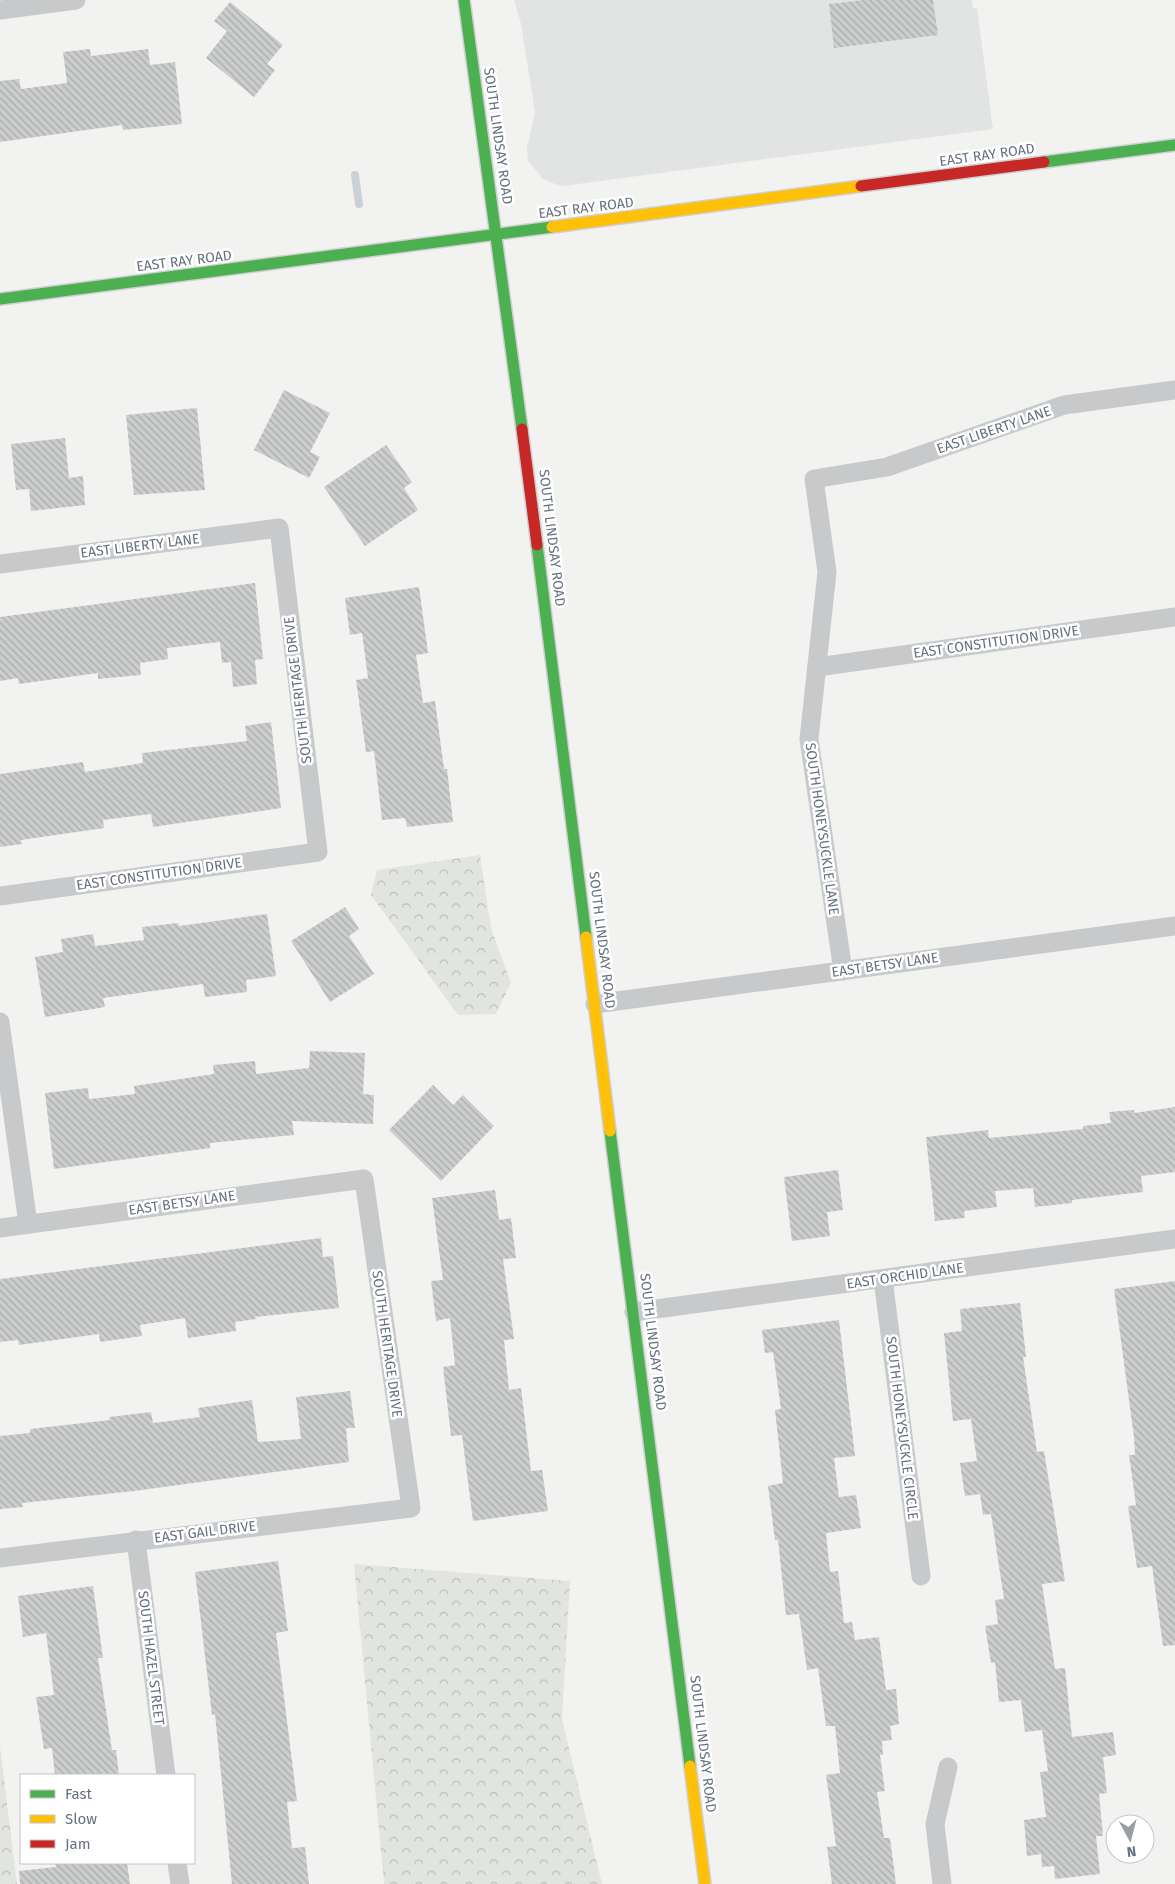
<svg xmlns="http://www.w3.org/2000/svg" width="1175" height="1884" viewBox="0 0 1175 1884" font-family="'Fira Sans',sans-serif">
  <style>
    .built { fill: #e2e4e3 }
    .park { fill: url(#park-crowns) }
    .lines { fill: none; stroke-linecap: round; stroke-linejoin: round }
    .stream { stroke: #cad1d4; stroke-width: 8 }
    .building { fill: url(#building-back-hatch) }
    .fast-casing { stroke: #cecfcf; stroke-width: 14 }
    .slow-casing { stroke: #cecfcf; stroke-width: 14 }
    .jam-casing { stroke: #cecfcf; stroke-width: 14 }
    .street { stroke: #c8c9ca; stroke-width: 19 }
    .fast { stroke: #4caf50; stroke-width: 11 }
    .slow { stroke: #ffc107; stroke-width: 11 }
    .jam { stroke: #c62828; stroke-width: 11 }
    .labels { text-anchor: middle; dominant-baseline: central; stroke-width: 5; stroke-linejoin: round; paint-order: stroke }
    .street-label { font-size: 14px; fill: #65717e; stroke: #fff }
  </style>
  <defs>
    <pattern id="park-crowns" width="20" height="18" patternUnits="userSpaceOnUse" patternTransform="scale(1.25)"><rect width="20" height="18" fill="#e2e5df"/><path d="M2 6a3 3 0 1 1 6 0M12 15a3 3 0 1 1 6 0" fill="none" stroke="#bbbeba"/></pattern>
    <pattern id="building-back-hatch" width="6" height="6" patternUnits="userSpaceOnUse" patternTransform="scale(1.25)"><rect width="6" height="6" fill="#cccdcd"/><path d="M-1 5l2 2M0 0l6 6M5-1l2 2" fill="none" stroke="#a9abac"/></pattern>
  </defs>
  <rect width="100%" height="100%" fill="#f2f3f1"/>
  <path class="built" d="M 514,0 L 972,0 L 973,8 L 977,8 L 993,129 L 563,186 L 555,184 L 543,179 L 528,161 L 527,148 L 535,112 L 521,24 Z"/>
  <g class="park">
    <path d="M 480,855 L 491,928 L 511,983 L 496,1014 L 458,1015 L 371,895 L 377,870 Z"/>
    <path d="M 354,1564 L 570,1581 L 562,1719 L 602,1884 L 384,1884 Z"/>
    <path d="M 0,1746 L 17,1884 L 0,1884 Z"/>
  </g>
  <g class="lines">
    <path class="stream" d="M 355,175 L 359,204"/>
  </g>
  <g class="building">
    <path d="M 864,0 L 933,0 L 938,35 L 834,48 L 829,4 Z"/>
    <path d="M 230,2 L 283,45 L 267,64 L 275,70 L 254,97 L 206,58 L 227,31 L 214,21 Z"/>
    <path d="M 90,49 L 91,56 L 148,49 L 150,65 L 175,62 L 182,124 L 123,130 L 122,125 L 0,142 L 0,81 L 19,79 L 21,89 L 67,83 L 63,52 Z"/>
    <path d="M 284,390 L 330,413 L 310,452 L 320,457 L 309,478 L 254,450 Z"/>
    <path d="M 197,408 L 205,490 L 134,495 L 126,415 Z"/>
    <path d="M 65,438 L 69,478 L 83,476 L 85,505 L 31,511 L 29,489 L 16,490 L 11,444 Z"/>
    <path d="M 386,445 L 412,482 L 404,488 L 418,510 L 365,546 L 324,487 Z"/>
    <path d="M 255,583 L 263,659 L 255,660 L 257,684 L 233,687 L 231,662 L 222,663 L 220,642 L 167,648 L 168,659 L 140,663 L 141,675 L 98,679 L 98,673 L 19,684 L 18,678 L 0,681 L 0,617 Z"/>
    <path d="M 419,587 L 428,653 L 416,655 L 423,703 L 435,701 L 444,769 L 447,769 L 453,822 L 407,827 L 405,818 L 382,820 L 374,751 L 366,752 L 356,680 L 368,678 L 362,633 L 350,635 L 345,598 Z"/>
    <path d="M 271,722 L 281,808 L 153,827 L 151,814 L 103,820 L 104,828 L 21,840 L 22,844 L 0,847 L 0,774 L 83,762 L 85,772 L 143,763 L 142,753 L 247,741 L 245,726 Z"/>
    <path d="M 345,907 L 359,929 L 349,936 L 374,974 L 330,1002 L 291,941 Z"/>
    <path d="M 267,914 L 276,976 L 246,980 L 247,992 L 205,997 L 203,984 L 103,998 L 105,1007 L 45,1017 L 35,957 L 63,952 L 61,939 L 93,934 L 95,946 L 144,940 L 142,927 L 178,923 L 179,926 Z"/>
    <path d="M 310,1051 L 365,1053 L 363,1094 L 374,1095 L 373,1124 L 292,1121 L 294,1135 L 210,1143 L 210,1148 L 54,1169 L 45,1093 L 88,1088 L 89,1099 L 135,1094 L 134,1086 L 214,1074 L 213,1065 L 255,1061 L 256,1074 L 309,1068 Z"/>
    <path d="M 433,1085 L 453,1105 L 463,1095 L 494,1126 L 441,1181 L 389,1130 Z"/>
    <path d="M 1175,1107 L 1175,1172 L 1141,1176 L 1143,1192 L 1072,1200 L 1072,1203 L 1035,1207 L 1033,1188 L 995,1191 L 997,1207 L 964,1211 L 965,1218 L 935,1221 L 926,1137 L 988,1130 L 989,1138 L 1083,1129 L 1083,1126 L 1111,1123 L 1109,1112 L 1134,1110 L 1134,1113 Z"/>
    <path d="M 838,1170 L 843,1210 L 827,1212 L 830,1236 L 792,1241 L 784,1177 Z"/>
    <path d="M 495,1190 L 499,1220 L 511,1218 L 516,1258 L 503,1259 L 514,1339 L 504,1340 L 509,1390 L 521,1388 L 531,1471 L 542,1470 L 548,1511 L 473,1521 L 462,1435 L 451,1436 L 443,1367 L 455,1365 L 450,1318 L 436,1321 L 431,1281 L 443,1280 L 432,1198 Z"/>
    <path d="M 321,1238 L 323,1257 L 333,1256 L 339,1308 L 255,1317 L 256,1319 L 235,1322 L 236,1331 L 188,1338 L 185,1318 L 140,1325 L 142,1336 L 100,1342 L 99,1334 L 19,1345 L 18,1340 L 0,1342 L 0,1279 Z"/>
    <path d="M 1175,1281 L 1175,1645 L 1163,1646 L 1152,1566 L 1137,1568 L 1128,1506 L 1136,1505 L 1129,1455 L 1135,1455 L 1134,1437 L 1114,1289 Z"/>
    <path d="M 1020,1303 L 1026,1357 L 1023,1357 L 1037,1452 L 1044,1451 L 1065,1581 L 1042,1584 L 1055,1669 L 1065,1668 L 1072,1737 L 1113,1732 L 1116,1755 L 1103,1757 L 1107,1793 L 1099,1794 L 1103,1836 L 1096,1836 L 1100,1874 L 1055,1879 L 1054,1866 L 1042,1867 L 1041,1854 L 1027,1856 L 1024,1820 L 1046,1817 L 1040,1772 L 1048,1771 L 1042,1730 L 1025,1732 L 1021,1700 L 999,1702 L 995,1662 L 991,1663 L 985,1626 L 998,1624 L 995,1600 L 1004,1599 L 991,1514 L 983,1515 L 980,1494 L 965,1496 L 960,1463 L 977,1461 L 971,1419 L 953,1421 L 944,1333 L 962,1331 L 960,1309 Z"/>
    <path d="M 839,1320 L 855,1456 L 834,1458 L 839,1497 L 856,1495 L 861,1528 L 826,1533 L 830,1572 L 838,1571 L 844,1623 L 852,1622 L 855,1640 L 879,1637 L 886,1690 L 896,1689 L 899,1724 L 890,1726 L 892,1740 L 882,1741 L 883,1755 L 880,1755 L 885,1791 L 877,1792 L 884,1838 L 890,1838 L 896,1884 L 832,1884 L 827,1847 L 836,1846 L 826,1775 L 840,1773 L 835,1726 L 826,1726 L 818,1668 L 807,1670 L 799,1614 L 786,1615 L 778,1540 L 775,1540 L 768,1486 L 783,1483 L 775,1410 L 781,1409 L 773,1352 L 765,1353 L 762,1330 Z"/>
    <path d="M 350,1391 L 355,1428 L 346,1428 L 349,1462 L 134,1491 L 22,1503 L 23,1507 L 0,1509 L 0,1436 L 30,1433 L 30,1429 L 110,1420 L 109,1417 L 151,1412 L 153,1423 L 200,1417 L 198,1408 L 252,1400 L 258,1442 L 301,1439 L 296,1397 Z"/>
    <path d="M 278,1561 L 288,1631 L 276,1633 L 297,1801 L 287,1802 L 292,1848 L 305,1847 L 309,1884 L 232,1884 L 215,1714 L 212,1715 L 195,1572 Z"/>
    <path d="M 93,1586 L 103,1658 L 98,1658 L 112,1750 L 116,1750 L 119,1775 L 55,1775 L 52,1748 L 44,1749 L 36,1697 L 54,1695 L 46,1633 L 23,1637 L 18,1596 Z"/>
    <path d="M 55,1863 L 127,1863 L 130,1884 L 20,1884 L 19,1871 L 56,1867 Z"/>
  </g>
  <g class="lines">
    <g class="fast-casing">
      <g id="fast">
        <path d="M 464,0 L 522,429"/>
        <path d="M 1044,162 L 1175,145"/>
        <path d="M 0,299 L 552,227"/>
        <path d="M 537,545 L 586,937"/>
        <path d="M 610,1131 L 690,1766"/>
      </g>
    </g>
    <g class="slow-casing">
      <g id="slow">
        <path d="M 552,227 L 861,186"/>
        <path d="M 586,937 L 610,1131"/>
        <path d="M 690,1766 L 705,1884"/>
      </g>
    </g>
    <g class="jam-casing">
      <g id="jam">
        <path d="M 861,186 L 1044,162"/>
        <path d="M 522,429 L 537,545"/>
      </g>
    </g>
    <g class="street">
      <path d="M 0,10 L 76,0"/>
      <path d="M 0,564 L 279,528 L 318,852 L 0,896"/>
      <path d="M 817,667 L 1175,617"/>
      <path d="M 843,971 L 809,739 L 827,572 L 814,479 L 887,467 L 1064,405 L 1175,390"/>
      <path d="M 595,1004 L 1175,926"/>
      <path d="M 0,1022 L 28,1224"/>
      <path d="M 0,1228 L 364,1179 L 411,1508 L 0,1558"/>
      <path d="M 883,1279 L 921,1576"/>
      <path d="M 634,1312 L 1175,1239"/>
      <path d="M 136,1540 L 166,1775"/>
      <path d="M 177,1863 L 180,1884"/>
      <path d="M 942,1884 L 935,1824 L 948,1767"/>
    </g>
    <use href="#fast" class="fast"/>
    <use href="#slow" class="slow"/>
    <use href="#jam" class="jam"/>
  </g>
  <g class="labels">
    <g class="street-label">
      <text transform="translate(498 136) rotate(82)">SOUTH LINDSAY ROAD</text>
      <text transform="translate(987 155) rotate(-8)">EAST RAY ROAD</text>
      <text transform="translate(586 208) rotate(-7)">EAST RAY ROAD</text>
      <text transform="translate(184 261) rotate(-7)">EAST RAY ROAD</text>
      <text transform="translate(994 430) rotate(-19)">EAST LIBERTY LANE</text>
      <text transform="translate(552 538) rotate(83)">SOUTH LINDSAY ROAD</text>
      <text transform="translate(140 546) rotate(-7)">EAST LIBERTY LANE</text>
      <text transform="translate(996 642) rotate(-8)">EAST CONSTITUTION DRIVE</text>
      <text transform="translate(298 690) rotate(-97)">SOUTH HERITAGE DRIVE</text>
      <text transform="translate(822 829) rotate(82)">SOUTH HONEYSUCKLE LANE</text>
      <text transform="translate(159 874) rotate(-8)">EAST CONSTITUTION DRIVE</text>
      <text transform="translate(602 940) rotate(83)">SOUTH LINDSAY ROAD</text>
      <text transform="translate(885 965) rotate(-8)">EAST BETSY LANE</text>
      <text transform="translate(182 1203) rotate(-8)">EAST BETSY LANE</text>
      <text transform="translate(905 1276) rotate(-8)">EAST ORCHID LANE</text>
      <text transform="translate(653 1342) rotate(83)">SOUTH LINDSAY ROAD</text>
      <text transform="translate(387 1344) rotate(82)">SOUTH HERITAGE DRIVE</text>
      <text transform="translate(902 1428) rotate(83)">SOUTH HONEYSUCKLE CIRCLE</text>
      <text transform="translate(205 1532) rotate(-7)">EAST GAIL DRIVE</text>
      <text transform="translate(151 1658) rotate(83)">SOUTH HAZEL STREET</text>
      <text transform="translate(703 1744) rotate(83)">SOUTH LINDSAY ROAD</text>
    </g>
  </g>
  <rect x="20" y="1774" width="175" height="90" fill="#ffffff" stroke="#c1c6cb"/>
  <rect x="30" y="1790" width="25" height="8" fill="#4caf50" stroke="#c1c6cb"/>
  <text x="65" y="1799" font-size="15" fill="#65717e">Fast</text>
  <rect x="30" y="1815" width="25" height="8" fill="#ffc107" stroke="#c1c6cb"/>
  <text x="65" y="1824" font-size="15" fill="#65717e">Slow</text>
  <rect x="30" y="1840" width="25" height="8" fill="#c62828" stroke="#c1c6cb"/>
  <text x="65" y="1849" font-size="15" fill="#65717e">Jam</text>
  <g transform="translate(1130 1839) rotate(173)"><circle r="24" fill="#ffffff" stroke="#c1c6cb"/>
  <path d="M0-4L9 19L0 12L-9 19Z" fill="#969ea6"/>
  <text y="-8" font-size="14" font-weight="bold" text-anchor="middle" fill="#65717e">N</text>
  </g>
</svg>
